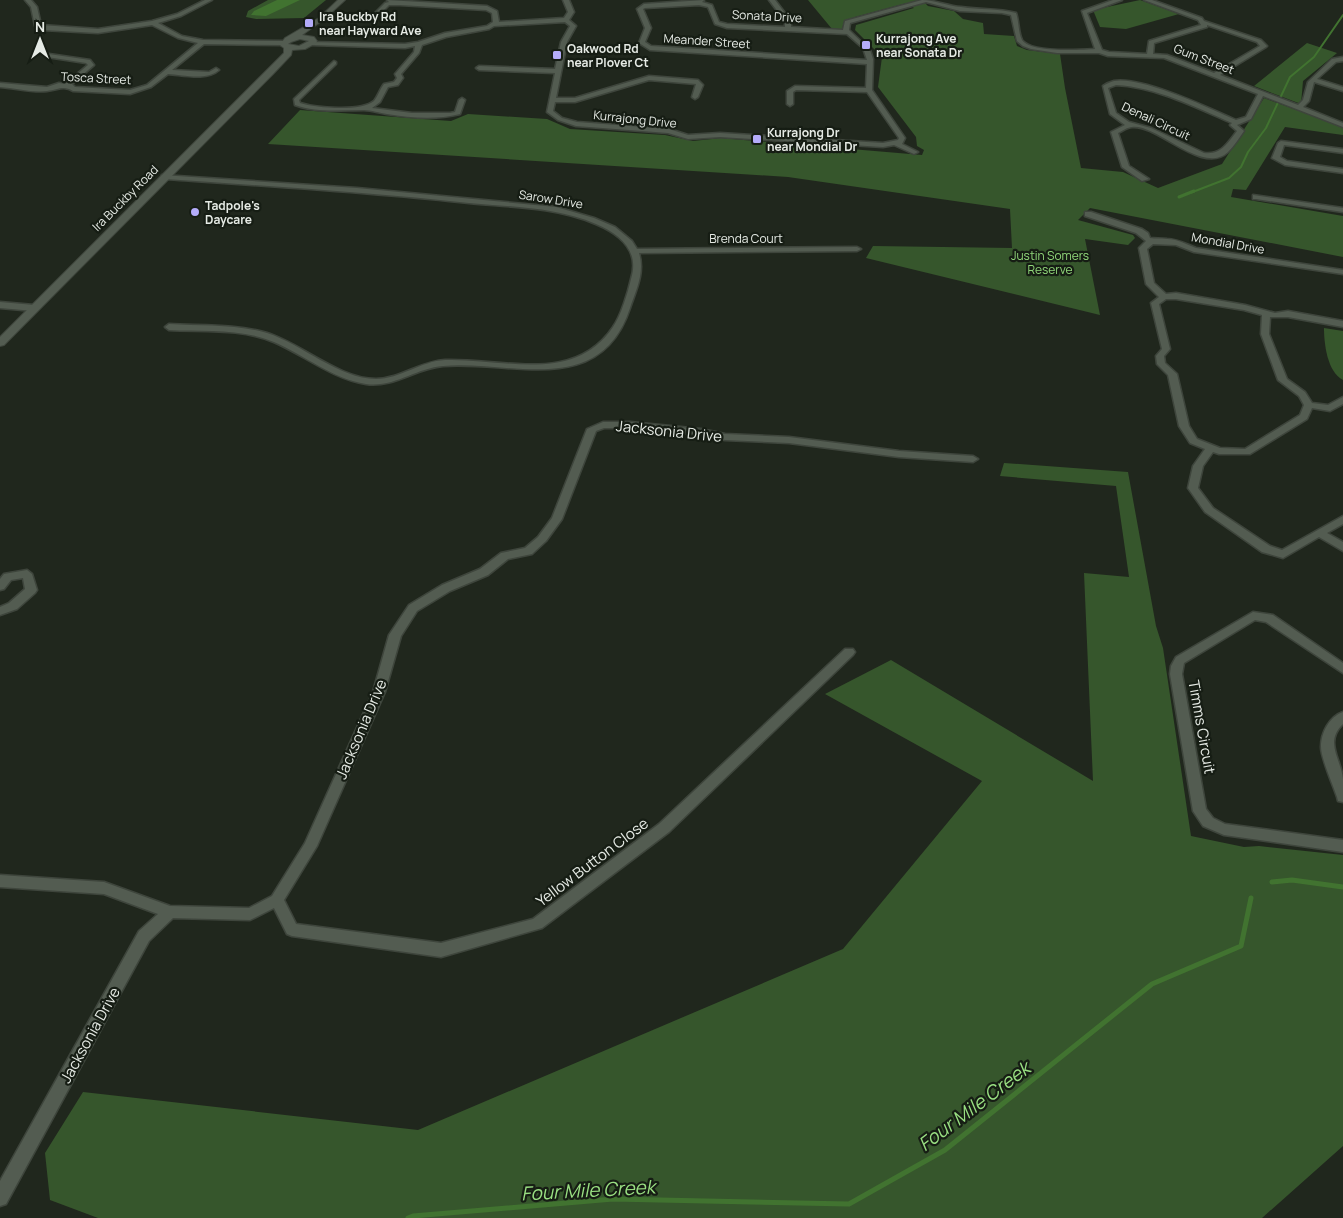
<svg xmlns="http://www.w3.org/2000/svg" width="1343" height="1218" viewBox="0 0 1343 1218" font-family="Manrope,sans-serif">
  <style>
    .green { fill: #36562c }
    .water { fill: #417330 }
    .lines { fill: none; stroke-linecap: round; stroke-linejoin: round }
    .stream-far2 { stroke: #417330; stroke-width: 2 }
    .stream-far1 { stroke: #417330; stroke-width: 3 }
    .stream { stroke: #417330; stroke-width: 5 }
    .minor-casing { stroke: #3e453c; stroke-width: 3 }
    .tertiary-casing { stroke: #3e453c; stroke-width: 2 }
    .minor { fill: #535c51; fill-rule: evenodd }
    .tertiary { fill: #535c51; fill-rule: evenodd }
    .poi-dot { fill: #b4acf9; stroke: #161d14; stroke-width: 2 }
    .labels { text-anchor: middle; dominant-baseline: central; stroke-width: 4.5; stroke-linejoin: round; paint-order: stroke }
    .far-poi-label { font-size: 12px; font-weight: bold; fill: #e6ebe5; stroke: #161d14; text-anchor: start }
    .far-street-label { font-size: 12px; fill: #e6ebe5; stroke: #161d14 }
    .far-park-label { font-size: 12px; fill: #91d77a; stroke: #161d14 }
    .street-label { font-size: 15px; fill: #e6ebe5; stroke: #161d14 }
    .near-water-label { font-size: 19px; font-style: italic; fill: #99df82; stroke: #161d14 }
  </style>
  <rect width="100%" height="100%" fill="#20271d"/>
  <g class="green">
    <path d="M 268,0 L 326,0 L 304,18 L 256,19 L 246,17 L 248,11 Z"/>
    <path d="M 808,0 L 922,0 L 928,6 L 954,11 L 963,19 L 983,23 L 984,34 L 1014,36 L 1017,46 L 1027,50 L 1060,54 L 1065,88 L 1081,168 L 1123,172 L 1158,188 L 1222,164 L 1264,98 L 1343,127 L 1343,135 L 1285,127 L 1246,190 L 1233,189 L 1231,197 L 1343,216 L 1343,257 L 1090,208 L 1078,220 L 1133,235 L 1135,238 L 1128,245 L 1085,239 L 1100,315 L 866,258 L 873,246 L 1012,248 L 1010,209 L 788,177 L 268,144 L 300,110 L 451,121 L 468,114 L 547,119 L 570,129 L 665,135 L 693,141 L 721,138 L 922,155 L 924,150 L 917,146 L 916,137 L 878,87 L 882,57 L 855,30 L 856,25 L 914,8 L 907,3 L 855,17 L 844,22 L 842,29 L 832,29 Z"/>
    <path d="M 1140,0 L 1179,14 L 1126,29 L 1100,27 L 1093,10 Z"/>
    <path d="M 1307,43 L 1337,53 L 1303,81 L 1301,104 L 1254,86 Z"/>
    <path d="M 1324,328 L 1343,331 L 1343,380 C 1327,372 1324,343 1324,328 Z"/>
    <path d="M 1004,463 L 1128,472 L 1156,626 L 1163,648 L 1191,836 L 1244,847 L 1259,846 L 1343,855 L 1343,1146 L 1262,1218 L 98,1218 L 50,1200 L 45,1153 L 83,1092 L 418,1130 L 843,949 L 982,781 L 825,694 L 891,660 L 1093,781 L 1084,573 L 1129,577 L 1116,486 L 1000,476 Z"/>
  </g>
  <path class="water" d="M 277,0 L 300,0 L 266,16 L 251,15 L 254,11 Z"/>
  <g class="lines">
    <path class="stream-far2" d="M 1190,193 L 1229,178 L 1241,167 L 1248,152 L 1266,128 L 1290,77 L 1314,57 L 1343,15"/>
    <path class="stream-far1" d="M 1179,197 L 1194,191"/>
    <g class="stream">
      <path d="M 1272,882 L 1292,880 L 1343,887"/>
      <path d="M 408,1218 L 413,1216 L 613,1199 L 849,1204 L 945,1150 L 1152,984 L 1241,946 L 1251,898"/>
    </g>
    <g class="minor-casing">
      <g id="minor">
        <path d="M 25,0 L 31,0 L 37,7 L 41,25 L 98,29 L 152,21 L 177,14 L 205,0 L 212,0 L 181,16 L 158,23 L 182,36 L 203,40 L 284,41 L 287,43 L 284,45 L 204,44 L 172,70 L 209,72 L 216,68 L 219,70 C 207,81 183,75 168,74 L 151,87 L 130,94 L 73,91 C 63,85 58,90 47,91 C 33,93 15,88 0,87 L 0,83 L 47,87 L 59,83 L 65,84 L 88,65 L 86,63 L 47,57 L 47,55 L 49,54 L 90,60 L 94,65 L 72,84 L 75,87 L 130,90 L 147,85 L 198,43 L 178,38 L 152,25 L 98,33 L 43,30 L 35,26 L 31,7 Z"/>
        <path d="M 387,0 L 487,6 L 497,11 L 499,22 L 564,18 L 568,12 L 563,0 L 569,0 L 574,12 L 569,20 L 576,26 L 567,42 L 556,98 L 575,98 L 649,76 L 698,80 L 703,85 L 698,97 L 695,99 L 692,97 L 696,84 L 649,80 L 575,102 L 555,102 L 553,111 L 562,118 L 577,122 L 669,129 L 688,135 L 720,133 L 883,143 L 898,140 L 899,138 L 867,92 L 796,90 L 793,92 L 793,104 L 790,106 L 787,104 L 787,91 L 795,86 L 866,88 L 867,64 L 650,50 L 639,43 L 645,28 L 637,9 L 644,4 L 704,0 L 702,2 L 712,5 L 719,22 L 727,24 L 785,27 L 785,21 L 769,0 L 775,0 L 791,21 L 791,27 L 843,30 L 845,21 L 922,0 C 935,0 947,6 961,7 C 979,10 998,8 1016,13 C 1019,21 1018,32 1022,40 C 1031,53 1080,50 1095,49 L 1082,11 L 1113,0 L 1122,0 L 1087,13 L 1102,50 L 1109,52 L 1147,54 L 1149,41 L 1201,25 L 1198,20 L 1144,0 L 1152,0 L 1202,18 L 1204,21 L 1261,40 L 1267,46 L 1266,47 L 1220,75 L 1298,105 L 1303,100 L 1308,82 L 1332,59 L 1343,57 L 1343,61 L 1336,62 L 1317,79 L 1343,87 L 1343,91 L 1314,82 L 1309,101 L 1303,107 L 1343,123 L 1343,127 L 1263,96 L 1251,119 L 1237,125 L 1244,131 C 1239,138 1234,146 1228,152 C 1202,176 1158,124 1132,127 C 1128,127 1122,131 1118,133 L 1129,166 L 1149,179 L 1142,181 L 1122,167 L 1111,132 L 1125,125 L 1110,114 L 1103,86 C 1106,84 1110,82 1114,81 C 1141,76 1209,108 1236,120 L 1246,117 L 1258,94 L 1164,58 L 1108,56 L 1099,53 L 1057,53 L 1031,49 L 1023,46 L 1017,41 L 1011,15 L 1002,13 L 960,11 L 926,2 L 850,23 L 849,30 L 870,50 L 873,59 L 872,90 L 905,138 L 902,144 L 918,152 L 914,154 L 894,145 L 883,147 L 720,137 L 688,139 L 668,133 L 576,126 L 558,120 L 547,112 L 555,73 L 479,70 L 476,68 L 479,66 L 555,69 L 561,42 L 570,26 L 565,22 L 494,26 L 489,29 L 446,37 L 422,45 L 419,53 L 401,74 L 403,78 L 398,85 L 388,87 L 380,102 L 372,108 L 412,113 L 450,113 L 455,112 L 459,100 L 462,98 L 465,100 L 460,114 C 436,120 411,118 387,114 C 380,113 371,110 364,110 C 341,110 317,113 295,105 L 294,99 L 334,61 L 336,62 L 336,64 L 299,100 L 300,103 C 316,108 361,112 374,101 C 378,96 380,89 384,84 L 394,82 L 397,78 L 395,74 L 414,52 L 415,46 L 405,48 L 312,45 L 310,44 L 310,42 L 405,44 L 418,42 L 445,33 L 487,26 L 493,22 L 492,13 L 486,10 L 400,5 L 389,5 L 377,17 L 373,17 L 373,15 L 385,3 L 389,2 ZM 699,5 L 708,7 L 715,24 L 727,28 L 847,34 L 863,48 L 867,60 L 651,46 L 645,42 L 651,28 L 643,9 L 645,8 ZM 1207,25 L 1257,42 L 1260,46 L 1214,73 L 1167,55 L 1153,54 L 1154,43 L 1207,27 ZM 1116,85 C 1156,87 1195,107 1232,123 L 1230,125 L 1237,131 C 1227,144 1221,155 1204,153 L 1151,128 L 1129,122 L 1116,113 L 1108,88 Z"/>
        <path d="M 1281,141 L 1343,149 L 1343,153 L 1284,145 L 1280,157 L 1287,161 L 1343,169 L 1343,173 L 1285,165 L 1272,158 L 1278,143 Z"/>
        <path d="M 162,175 L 357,188 L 556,207 L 594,218 L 615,227 L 632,241 L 637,249 L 857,247 L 861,249 L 857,251 L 639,253 C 645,273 636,290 630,308 C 600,399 511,360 443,366 C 416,368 394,388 366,384 C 333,379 304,355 274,342 C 241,328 203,332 169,330 L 165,327 L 169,324 C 201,326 236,324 267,333 C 302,344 339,379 376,379 C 400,379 421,361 445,360 C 503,358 574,385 613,327 C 621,316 628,292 631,279 C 640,251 620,234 596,224 C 556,207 512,207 469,203 C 368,192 267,186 165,179 L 161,177 Z"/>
        <path d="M 1253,195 L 1343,208 L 1343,212 L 1256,199 L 1253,199 Z"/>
        <path d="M 1085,212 L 1091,212 L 1142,229 L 1148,233 L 1150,238 C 1156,239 1160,238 1167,239 C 1177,239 1186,244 1196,248 L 1343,270 L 1343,274 L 1194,252 L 1176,245 L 1153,244 L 1147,249 L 1154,283 L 1166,294 L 1176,293 L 1245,305 L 1275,313 L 1288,311 L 1343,321 L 1343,327 L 1288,317 L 1270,317 L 1269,334 L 1287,379 L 1305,392 L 1312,403 L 1328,405 L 1343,397 L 1343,404 L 1330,411 L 1312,408 L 1307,419 L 1250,454 L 1219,454 L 1213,452 L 1203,466 L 1198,488 L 1213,508 L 1270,546 L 1282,550 L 1343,516 L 1343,524 L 1327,533 L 1343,542 L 1343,551 L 1319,537 L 1283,558 L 1262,552 L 1205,512 L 1188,488 L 1193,466 L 1205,449 L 1190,443 L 1179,426 L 1168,375 L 1157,364 L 1156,356 L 1162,349 L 1151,303 L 1159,297 L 1146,284 L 1139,248 L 1146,241 L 1136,233 L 1085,216 ZM 1166,299 L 1176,299 L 1244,310 L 1262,315 L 1261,334 L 1278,380 L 1299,396 L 1304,405 L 1300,415 L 1245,449 L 1220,448 L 1197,439 L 1189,426 L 1177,374 L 1165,363 L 1164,356 L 1170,349 L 1159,304 Z"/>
        <path d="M 0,302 L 34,305 L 38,308 L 34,311 L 0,308 Z"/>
        <path d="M 603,422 L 630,422 L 701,429 L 725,434 L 789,437 L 899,451 L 973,456 L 978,459 L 973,462 L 899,457 L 789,443 L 725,440 L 701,435 L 630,428 L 604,428 L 596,431 L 562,519 L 546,541 L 532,554 L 508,559 L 488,575 L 450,591 L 417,611 L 401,636 L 385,692 L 317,846 L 284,900 L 296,924 L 441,943 L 533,919 L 659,824 L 845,649 L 853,649 L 855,652 L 853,655 L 669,832 L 542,928 L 441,957 L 292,936 L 287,934 L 274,908 L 250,920 L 173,918 L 149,941 L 6,1204 L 0,1206 L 0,1181 L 139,931 L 158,914 L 104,894 L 0,887 L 0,875 L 104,882 L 170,906 L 249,908 L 272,896 L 305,843 L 373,692 L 389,635 L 409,605 L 442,585 L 480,569 L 501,553 L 525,548 L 538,537 L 552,518 L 587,429 Z"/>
        <path d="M 27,570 L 32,574 L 37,590 L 35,593 L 17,609 L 0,615 L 0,607 L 9,603 L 25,589 L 23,578 L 11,580 L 4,589 L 0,590 L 0,579 L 4,574 Z"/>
        <path d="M 1253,612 L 1273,615 L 1343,663 L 1343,673 L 1266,622 L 1255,620 L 1184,663 L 1182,674 L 1206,809 L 1213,818 L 1225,824 L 1343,840 L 1343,852 L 1224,835 L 1203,826 L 1193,811 L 1170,674 L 1171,666 L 1176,657 Z"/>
        <path d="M 1343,712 L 1343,724 C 1324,742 1341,759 1343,779 C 1343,786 1343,795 1343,802 L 1338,801 L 1337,797 C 1333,785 1321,758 1321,747 C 1321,733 1329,717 1343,712 Z"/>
      </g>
    </g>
    <g class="tertiary-casing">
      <path id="tertiary" d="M 338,0 L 345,0 L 323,20 L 302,35 L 314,37 L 317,41 L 316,43 L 305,49 L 292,50 L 291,55 L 273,74 L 4,345 L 0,346 L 0,337 L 284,53 L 284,48 L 280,45 L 285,38 L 319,18 ZM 300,39 L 309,41 L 299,46 L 288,44 L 291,42 Z"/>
    </g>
    <use href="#minor" class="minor"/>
    <use href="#tertiary" class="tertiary"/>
  </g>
  <g class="poi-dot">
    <rect x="304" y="18" width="10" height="10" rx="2.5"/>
    <rect x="861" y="40" width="10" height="10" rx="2.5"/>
    <rect x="552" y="50" width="10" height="10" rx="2.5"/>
    <rect x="752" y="134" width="10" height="10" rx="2.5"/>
    <circle cx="195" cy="212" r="5"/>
  </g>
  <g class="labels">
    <g class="far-poi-label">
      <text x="319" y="16">Ira Buckby Rd<tspan x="319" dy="14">near Hayward Ave</tspan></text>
      <text x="876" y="38">Kurrajong Ave<tspan x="876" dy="14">near Sonata Dr</tspan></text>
      <text x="567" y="48">Oakwood Rd<tspan x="567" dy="14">near Plover Ct</tspan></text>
      <text x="767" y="132">Kurrajong Dr<tspan x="767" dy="14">near Mondial Dr</tspan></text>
      <text x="205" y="205">Tadpole's<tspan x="205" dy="14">Daycare</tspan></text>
    </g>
    <g class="far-street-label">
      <text transform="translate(767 16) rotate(3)">Sonata Drive</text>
      <text transform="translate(707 41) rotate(4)">Meander Street</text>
      <text transform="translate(1204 59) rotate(21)">Gum Street</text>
      <text transform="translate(96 78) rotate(3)">Tosca Street</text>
      <text transform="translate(635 119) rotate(6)">Kurrajong Drive</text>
      <text transform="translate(1156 121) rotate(25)">Denali Circuit</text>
      <text transform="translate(125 198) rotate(-45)">Ira Buckby Road</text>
      <text transform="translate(551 199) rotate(9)">Sarow Drive</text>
      <text x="746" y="238">Brenda Court</text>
      <text transform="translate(1228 243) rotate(10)">Mondial Drive</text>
    </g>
    <g class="far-park-label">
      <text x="1050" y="255">Justin Somers<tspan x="1050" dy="14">Reserve</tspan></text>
    </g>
    <g class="street-label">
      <text transform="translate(669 431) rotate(6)">Jacksonia Drive</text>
      <text transform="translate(1202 727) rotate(80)">Timms Circuit</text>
      <text transform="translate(361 729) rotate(-67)">Jacksonia Drive</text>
      <text transform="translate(592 862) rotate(-37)">Yellow Button Close</text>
      <text transform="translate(90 1035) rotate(-61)">Jacksonia Drive</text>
    </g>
    <g class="near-water-label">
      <text transform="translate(974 1106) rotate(-37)">Four Mile Creek</text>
      <text transform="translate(588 1190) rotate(-3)">Four Mile Creek</text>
    </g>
  </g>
  <g transform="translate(40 40)" stroke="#161d14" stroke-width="4" paint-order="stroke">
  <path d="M0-4L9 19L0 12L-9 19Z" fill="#e6ebe5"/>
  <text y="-8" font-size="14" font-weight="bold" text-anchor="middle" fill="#e6ebe5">N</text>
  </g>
</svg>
